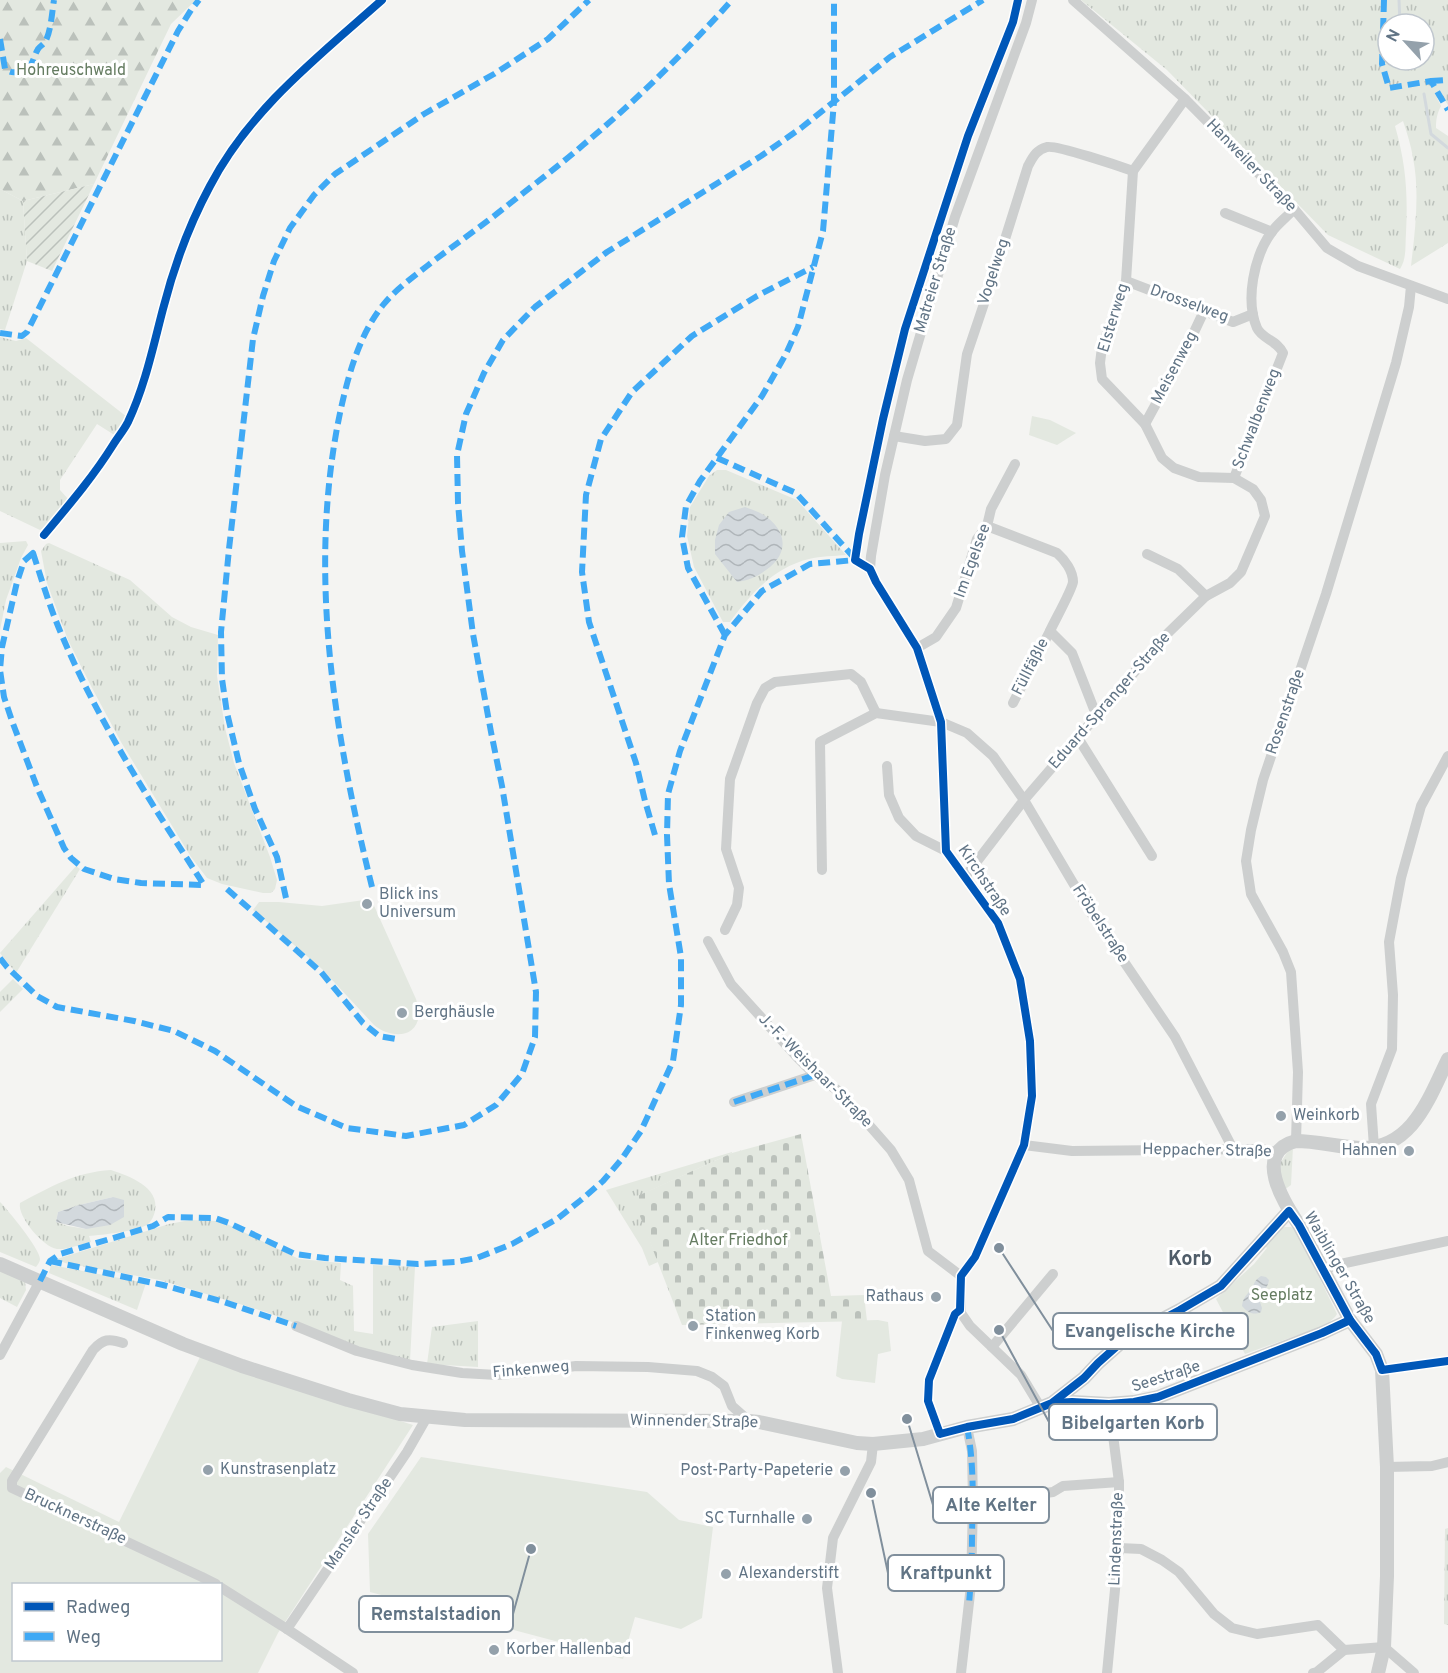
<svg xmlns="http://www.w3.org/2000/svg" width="1448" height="1673" viewBox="0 0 1448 1673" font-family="Overpass,sans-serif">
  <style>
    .grass { fill: url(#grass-tufts); fill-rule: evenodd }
    .forest { fill: url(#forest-firs) }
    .cemetery { fill: url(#cemetery-stones) }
    .park { fill: #e3e8e0; fill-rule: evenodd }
    .garden { fill: url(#garden-furrows) }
    .water { fill: url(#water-waves) }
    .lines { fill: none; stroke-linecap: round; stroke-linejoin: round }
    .stream { stroke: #d3d9dd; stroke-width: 3 }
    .minor { stroke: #cdcfcf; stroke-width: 10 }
    .tertiary { stroke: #cdcfcf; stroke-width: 14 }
    .quiet { stroke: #3fa9f5; stroke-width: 6; stroke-dasharray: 12 6; stroke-linecap: butt }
    .cycleway-casing { stroke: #fff; stroke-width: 11 }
    .cycleway { stroke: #0057b8; stroke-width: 8 }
    .poi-dot { fill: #94a1ab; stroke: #fff; stroke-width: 2 }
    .labels { text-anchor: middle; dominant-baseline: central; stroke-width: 6; stroke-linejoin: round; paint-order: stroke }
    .park-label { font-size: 16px; fill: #657c61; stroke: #fff }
    .street-label { font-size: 16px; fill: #617485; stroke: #fff }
    .poi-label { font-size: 16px; fill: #617485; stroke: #fff; text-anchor: start }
    .quarter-label { font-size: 20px; font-weight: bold; fill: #505d69; stroke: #fff }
    .leader { fill: none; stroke: #808f9c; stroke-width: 2 }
    .callout-dot { fill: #808f9c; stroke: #fff; stroke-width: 2 }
    .callout { fill: #fff; stroke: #808f9c; stroke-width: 2 }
    .callout-label { font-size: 18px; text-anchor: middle; font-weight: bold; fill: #617485 }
  </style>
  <defs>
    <pattern id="grass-tufts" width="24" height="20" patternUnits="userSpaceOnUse" patternTransform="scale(1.5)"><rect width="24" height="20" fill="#e3e8e0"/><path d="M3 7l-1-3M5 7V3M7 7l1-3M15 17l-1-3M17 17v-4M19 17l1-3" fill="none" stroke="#bbc1bb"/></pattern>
    <pattern id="forest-firs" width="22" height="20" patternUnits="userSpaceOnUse" patternTransform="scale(1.5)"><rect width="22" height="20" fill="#e3e8e0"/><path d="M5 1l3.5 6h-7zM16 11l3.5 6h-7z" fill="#bbc1bb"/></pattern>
    <pattern id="cemetery-stones" width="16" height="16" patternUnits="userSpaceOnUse" patternTransform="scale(1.5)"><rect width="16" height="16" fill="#e3e8e0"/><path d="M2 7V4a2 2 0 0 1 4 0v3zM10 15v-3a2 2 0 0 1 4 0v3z" fill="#bbc1bb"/></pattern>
    <pattern id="garden-furrows" width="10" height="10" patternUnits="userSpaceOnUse" patternTransform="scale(1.5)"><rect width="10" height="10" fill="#e3e8e0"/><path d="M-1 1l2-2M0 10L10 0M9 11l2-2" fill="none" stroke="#bbc1bb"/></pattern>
    <pattern id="water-waves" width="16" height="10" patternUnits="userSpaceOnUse" patternTransform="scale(1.5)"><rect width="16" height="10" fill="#d3d9dd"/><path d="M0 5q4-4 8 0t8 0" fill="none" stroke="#afb5b9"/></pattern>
  </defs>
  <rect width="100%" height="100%" fill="#f4f4f2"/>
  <g class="grass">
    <path d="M 1081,0 L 1448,0 L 1448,105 L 1442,96 L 1437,98 L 1441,106 C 1437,114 1436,119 1436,128 L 1448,136 L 1448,243 L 1411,266 C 1415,231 1420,193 1413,158 C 1411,145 1407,133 1403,121 L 1395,126 C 1406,164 1408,194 1406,233 C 1405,246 1407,258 1400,269 L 1328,235 L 1167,70 ZM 1388,24 L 1424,24 L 1424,60 L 1388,60 Z"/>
    <path d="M 0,189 L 23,201 L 27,261 L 5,330 L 0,329 Z"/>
    <path d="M 0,337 L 16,341 L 26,338 L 127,417 L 116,436 L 97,424 L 60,480 L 60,490 L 69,500 L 46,527 L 40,530 L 0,511 Z"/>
    <path d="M 717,470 L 726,470 L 797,500 L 846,555 C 834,556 821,556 809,559 C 775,567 750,594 730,622 L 723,622 L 694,567 L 687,536 L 690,507 L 709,476 Z"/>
    <path d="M 26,541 L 28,545 L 21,558 L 6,600 L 0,630 L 0,543 Z"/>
    <path d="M 49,543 L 130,580 L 172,617 L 191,627 L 218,635 L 217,676 L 225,728 L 234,763 L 270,857 L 277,880 L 275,889 L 271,893 L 263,893 L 222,884 L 207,878 L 191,857 L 121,742 L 92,688 L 68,640 L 47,583 L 41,551 L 46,544 Z"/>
    <path d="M 76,866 L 80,869 L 16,973 L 0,953 Z"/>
    <path d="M 13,979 L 23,989 L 0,1012 L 0,992 Z"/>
    <path d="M 1293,1147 L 1291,1185 L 1284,1190 L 1277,1168 L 1290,1148 Z"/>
    <path d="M 732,1152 L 732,1153 L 634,1198 L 658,1262 L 649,1266 L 642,1248 L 606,1190 Z"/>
    <path d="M 111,1170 C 129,1176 160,1187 155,1211 C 154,1215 152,1221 148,1224 C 140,1231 101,1235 89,1236 L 91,1242 C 81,1244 67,1250 57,1249 C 43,1247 17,1216 20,1203 C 50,1187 76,1172 111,1170 ZM 113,1197 L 86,1229 L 68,1226 L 56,1222 L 58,1212 L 79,1205 Z"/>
    <path d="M 0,1202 C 8,1210 40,1249 40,1259 C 40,1262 38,1264 36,1267 L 0,1252 Z"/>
    <path d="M 190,1220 L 215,1221 L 229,1225 L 299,1259 L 341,1263 L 340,1280 L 353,1286 L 354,1331 L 373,1334 L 373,1265 L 415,1267 L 410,1361 L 357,1347 L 266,1312 L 160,1280 L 65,1263 L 57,1259 L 169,1224 Z"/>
    <path d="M 51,1265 L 146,1283 L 137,1310 L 49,1273 Z"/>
    <path d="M 0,1270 L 25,1282 L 26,1290 L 17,1307 L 0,1298 Z"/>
    <path d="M 478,1321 L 478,1367 L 427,1364 L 432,1327 Z"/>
    <path d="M 1448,1528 L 1448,1625 L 1444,1624 L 1445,1529 Z"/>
  </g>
  <path class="forest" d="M 0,0 L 196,0 L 171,24 L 94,184 L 23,201 L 0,189 Z"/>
  <path class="cemetery" d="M 801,1134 L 831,1296 L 864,1295 L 867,1321 L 682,1325 L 633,1198 L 732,1153 Z"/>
  <g class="park">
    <path d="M 1032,416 L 1050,420 L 1076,433 L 1057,445 L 1029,435 Z"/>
    <path d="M 371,899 L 416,999 C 417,1003 419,1009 419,1013 C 418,1040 389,1038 374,1025 L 322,969 L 253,910 L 259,902 L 279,902 L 322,906 Z"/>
    <path d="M 1285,1227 L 1291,1227 L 1296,1230 L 1337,1314 L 1335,1317 L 1326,1325 L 1245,1354 L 1216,1299 L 1254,1264 L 1267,1248 L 1264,1245 L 1279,1229 Z"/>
    <path d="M 878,1320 L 888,1322 L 891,1351 L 878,1354 L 875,1383 L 842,1379 L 836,1376 L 842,1321 Z"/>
    <path d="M 200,1357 L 413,1425 L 278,1633 L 258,1673 L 0,1673 L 0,1473 L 6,1467 L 119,1522 ZM 14,1584 L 220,1584 L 220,1660 L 14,1660 Z"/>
    <path d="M 421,1457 L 647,1492 L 679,1520 L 713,1527 L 702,1618 L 681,1629 L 635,1617 L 623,1659 L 370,1592 L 368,1534 Z"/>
  </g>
  <path class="garden" d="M 94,184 L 52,271 L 27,261 L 23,201 Z"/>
  <g class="water">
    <path d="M 745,507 C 750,509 757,511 762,514 C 784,527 791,549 770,567 C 760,575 751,580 737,582 L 715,554 L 715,540 L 719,525 L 729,512 Z"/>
    <path d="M 113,1197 L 124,1200 L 124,1217 L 110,1225 L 86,1229 L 56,1222 L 58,1212 L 79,1205 Z"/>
    <path d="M 1261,1276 L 1266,1277 L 1269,1280 C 1268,1288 1262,1292 1259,1299 L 1262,1308 L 1261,1312 C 1253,1316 1247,1312 1242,1306 C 1243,1297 1247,1295 1252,1288 C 1255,1282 1255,1280 1261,1276 Z"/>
  </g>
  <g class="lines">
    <g class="stream">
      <path d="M 1399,0 L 1400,24"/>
      <path d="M 1411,60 L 1412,63"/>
      <path d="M 1424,94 L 1431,134 L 1448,148"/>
    </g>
    <g class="minor">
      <path d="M 1073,0 L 1185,99 L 1294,209 L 1327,248 L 1358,266 L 1448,299"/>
      <path d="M 1225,213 L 1272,232"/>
      <path d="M 1126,281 L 1233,322 L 1253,314"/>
      <path d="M 1145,424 L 1188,345 L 1204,311"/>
      <path d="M 894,436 L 925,441 L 946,439 L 957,425 L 967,354 L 995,271 L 1028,166 C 1033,157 1036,150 1047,147 C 1057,145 1119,166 1133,171"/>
      <path d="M 1234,478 L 1283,353 C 1278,341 1262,339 1257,328 C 1245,300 1254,257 1271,233 C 1277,224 1287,217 1294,209"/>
      <path d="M 987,526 L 1057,553 C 1065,560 1073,571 1073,582 C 1072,590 1054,622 1050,631 L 1072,653 L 1097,717"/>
      <path d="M 1147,554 L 1178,569 L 1206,596"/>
      <path d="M 917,648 L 936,637 L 956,608 L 977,539 L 987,526 L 991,509 L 1015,464"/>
      <path d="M 1013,703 L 1050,631"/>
      <path d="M 1078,738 L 1152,856"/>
      <path d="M 887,766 L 889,795 L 899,818 L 916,836 L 946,851"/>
      <path d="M 822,870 L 820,742 L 876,713 L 941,722 L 967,733 L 993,756 L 1024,800 L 1089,910 L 1175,1037 L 1233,1149"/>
      <path d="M 965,877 L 1024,800 L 1169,632 L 1206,596 L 1230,583 L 1241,572 L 1265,516 L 1261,500 L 1253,489 L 1234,478 L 1199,477 L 1174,468 L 1162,458 L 1145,424 L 1102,379 L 1100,363 L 1102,347 L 1126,281 L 1133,171 L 1185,99"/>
      <path d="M 725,930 L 737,905 L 739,888 L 726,849 L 730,779 L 757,703 L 765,688 L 775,682 L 851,674 L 861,682 L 876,713"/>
      <path d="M 708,941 L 731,984 L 797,1057 L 815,1075 L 840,1092 L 891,1150 L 909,1180 L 928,1251 L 961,1276"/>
      <path d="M 734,1102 L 815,1075"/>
      <path d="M 1296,1141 L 1298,1072 L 1291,972 L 1283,952 L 1251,894 L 1246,861 L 1251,830 L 1263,780 L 1326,594 L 1396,363 L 1409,307 L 1411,286"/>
      <path d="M 1024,1145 L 1072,1151 L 1262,1149 L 1278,1153"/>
      <path d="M 1374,1147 L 1371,1104 L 1392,1049 L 1393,995 L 1389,942 L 1401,878 L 1421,806 L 1448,756"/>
      <path d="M 1323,1270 L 1336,1265 L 1448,1241"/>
      <path d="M 961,1276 L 975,1257 L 1024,1145 L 1032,1096 L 1030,1041 L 1020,979 L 998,923 L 946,851 L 941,722 L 917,648 L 876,582 L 870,569 L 871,556 L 885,475 L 907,380 L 955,217 L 1026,23 L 1032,0"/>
      <path d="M 961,1276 L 961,1313 L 970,1326 L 1021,1375 L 1041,1408"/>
      <path d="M 296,1326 L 357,1351 L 412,1365 L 462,1373 L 497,1375 L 520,1373 L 576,1366 L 648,1367 L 697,1371 L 712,1377 L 724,1386 L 732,1406 L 749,1421"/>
      <path d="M 123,1343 C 109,1338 103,1339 93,1350 L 12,1481 L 12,1488 L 202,1577 L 216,1584"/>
      <path d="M 992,1347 L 1053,1274"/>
      <path d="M 0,1355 L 40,1281"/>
      <path d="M 1382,1370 L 1448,1361"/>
      <path d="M 1387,1467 L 1432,1466 L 1448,1462"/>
      <path d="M 973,1503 L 1053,1492 L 1063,1486 L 1119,1482"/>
      <path d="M 1119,1548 L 1141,1549 L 1162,1560 L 1179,1572 L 1214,1614 L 1232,1628 L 1257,1634 L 1318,1625 L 1344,1650"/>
      <path d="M 220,1587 L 287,1629 L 353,1673"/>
      <path d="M 287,1629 L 407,1452 L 427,1417"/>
      <path d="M 838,1673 L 827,1588 L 833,1538 L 871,1462 L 873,1444"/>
      <path d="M 961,1673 L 971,1585 L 973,1503 L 972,1451 L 967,1427"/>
      <path d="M 1107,1673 L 1119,1548 L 1119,1482 L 1109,1404"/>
      <path d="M 1313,1673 L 1317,1672 L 1344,1650 L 1384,1647 L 1414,1673"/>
    </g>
    <g class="tertiary">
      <path d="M 0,1264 L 183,1344 L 242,1366 L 348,1400 L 400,1414 L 465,1420 L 749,1421 L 759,1422 L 857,1443 L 873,1444 L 923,1439 L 967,1427 L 1013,1419 L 1052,1403 L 1084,1378 L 1098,1363 L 1125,1339 L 1180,1310 L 1221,1286 L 1289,1211"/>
      <path d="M 1053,1403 L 1072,1402 L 1109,1404 L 1134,1402 L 1158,1397 L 1322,1333 L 1350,1320"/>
      <path d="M 1378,1673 L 1384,1647 L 1387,1576 L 1387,1467 L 1382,1370 L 1376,1354 L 1350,1320 L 1299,1225 C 1284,1203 1252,1152 1296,1141 C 1317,1141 1338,1147 1360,1148 C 1412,1150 1429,1098 1448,1059"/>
    </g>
    <g class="quiet">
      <path d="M 1384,0 L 1382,64 L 1389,88 L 1431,81 L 1448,110"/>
      <path d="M 0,39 L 5,69 C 9,72 12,73 18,72 C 33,71 32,59 38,49 C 40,46 43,45 45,42 C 51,32 52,12 54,0"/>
      <path d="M 1431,81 L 1448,80"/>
      <path d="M 0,333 L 22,336 L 27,332 L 178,31 L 191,10 L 199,0"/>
      <path d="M 717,458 L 796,493 L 857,561"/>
      <path d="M 33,553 C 41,577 48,602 58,626 C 95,717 151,803 204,885 L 141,883 L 114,879 L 84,869 L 71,858 L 64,848 L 37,787 L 12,721 L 4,697 L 0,670 L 2,647 L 17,582 L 24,561 Z"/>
      <path d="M 725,635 L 688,568 L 682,537 L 686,506 L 700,481 L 762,396 L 786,354 L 798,327 L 823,231 L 834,102 L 834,0"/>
      <path d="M 655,835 L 645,801 L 636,763 L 589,622 L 582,572 L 586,495 L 601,439 L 632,392 L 692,336 L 757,296 L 813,267"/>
      <path d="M 372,887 C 334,733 307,570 340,413 C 348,376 359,335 383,305 C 395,290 412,278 427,266 C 454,245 482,226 508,205 C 533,185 559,166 583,145 C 636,101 686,51 732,0"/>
      <path d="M 227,889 L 321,972 L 363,1023 L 379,1036 L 396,1039"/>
      <path d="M 286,898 L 277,857 L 255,809 L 239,763 L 227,713 L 222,679 L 221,632 L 229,549 L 253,339 L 263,296 L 274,261 L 290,228 L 314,195 L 335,174 L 424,114 L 494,74 L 548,39 L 589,0"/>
      <path d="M 0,958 L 7,967 L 37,996 L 57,1007 L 134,1021 L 174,1031 L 215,1051 L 296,1106 L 347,1128 L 406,1136 L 464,1125 L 496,1105 L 522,1074 L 535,1037 L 536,992 L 502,786 L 491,732 L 473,634 L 462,551 L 458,503 L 457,455 L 466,414 L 484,373 L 503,340 L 535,307 L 607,252 L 761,156 L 801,128 L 890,57 L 983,0"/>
      <path d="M 734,1102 L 815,1075"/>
      <path d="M 50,1261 L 163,1285 L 224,1302 L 296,1326"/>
      <path d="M 40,1281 L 50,1261 L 60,1254 L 153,1226 L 168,1217 L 215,1218 L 229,1223 L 295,1254 L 325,1258 L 418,1264 L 456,1262 L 477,1258 L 512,1244 L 557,1219 L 581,1200 L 603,1181 L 621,1160 L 641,1131 L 673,1061 L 681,1005 L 681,957 L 669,884 L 667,835 L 668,794 L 680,751 L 725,635 L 762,591 L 810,564 L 855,560"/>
      <path d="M 967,1427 C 974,1462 973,1498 972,1534 C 972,1558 971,1581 969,1604"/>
    </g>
    <g class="cycleway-casing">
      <g id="cycleway">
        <path d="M 1018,0 L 1013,22 L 968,136 L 905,329 L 883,419 L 859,534 L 855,560 L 870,569 L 876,582 L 917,648 L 941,722 L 946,851 L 998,923 L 1020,979 L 1030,1041 L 1032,1096 L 1024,1145 L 975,1257 L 961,1276 L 960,1310 L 955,1314 L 929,1380 L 928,1401 L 940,1434 L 967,1427 L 1013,1419 L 1052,1403 L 1084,1378 L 1098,1363 L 1125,1339 L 1180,1310 L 1221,1286 L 1289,1211 L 1299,1225 L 1350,1320 L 1376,1354 L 1382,1370 L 1448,1361"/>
        <path d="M 44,535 C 69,505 93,477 113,445 C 118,437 124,430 128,422 C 145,386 153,347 163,309 C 174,266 189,225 210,186 C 250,109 319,56 382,0"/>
        <path d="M 1054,1403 L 1072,1402 L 1109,1404 L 1134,1402 L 1158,1397 L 1322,1333 L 1350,1320"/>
      </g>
    </g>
    <use href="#cycleway" class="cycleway"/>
  </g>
  <g class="poi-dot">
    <circle cx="367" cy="904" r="6"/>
    <circle cx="402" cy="1013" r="6"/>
    <circle cx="1281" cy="1116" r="6"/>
    <circle cx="1409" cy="1151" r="6"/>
    <circle cx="936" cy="1297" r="6"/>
    <circle cx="693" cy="1326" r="6"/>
    <circle cx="208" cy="1470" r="6"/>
    <circle cx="845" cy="1471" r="6"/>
    <circle cx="807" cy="1519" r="6"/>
    <circle cx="726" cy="1574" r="6"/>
    <circle cx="494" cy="1650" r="6"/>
  </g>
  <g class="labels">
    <g class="park-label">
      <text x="71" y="71">Hohreuschwald</text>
      <text x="738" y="1241">Alter Friedhof</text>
      <text x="1282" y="1296">Seeplatz</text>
    </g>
    <g class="street-label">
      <text transform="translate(1251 166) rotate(46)">Hanweiler Straße</text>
      <text transform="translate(994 272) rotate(-72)">Vogelweg</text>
      <text transform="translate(936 280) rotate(-73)">Matreier Straße</text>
      <text transform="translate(1189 304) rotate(20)">Drosselweg</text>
      <text transform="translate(1114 318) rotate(-73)">Elsterweg</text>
      <text transform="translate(1175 368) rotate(-62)">Meisenweg</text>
      <text transform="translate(1257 419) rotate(-69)">Schwalbenweg</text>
      <text transform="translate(973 561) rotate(-70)">Im Egelsee</text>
      <text transform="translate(1031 667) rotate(-63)">Füllfäßle</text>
      <text transform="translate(1110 701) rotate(-49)">Eduard-Spranger-Straße</text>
      <text transform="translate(1286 712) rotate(-71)">Rosenstraße</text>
      <text transform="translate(984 881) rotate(56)">Kirchstraße</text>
      <text transform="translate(1100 924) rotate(57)">Fröbelstraße</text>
      <text transform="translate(815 1071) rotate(45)">J.-F.-Weishaar-Straße</text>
      <text transform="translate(1207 1151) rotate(1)">Heppacher Straße</text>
      <text transform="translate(1339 1268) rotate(60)">Waiblinger Straße</text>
      <text transform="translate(531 1370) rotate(-5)">Finkenweg</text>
      <text transform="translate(1166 1377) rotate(-18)">Seestraße</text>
      <text transform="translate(694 1422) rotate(1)">Winnender Straße</text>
      <text transform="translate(75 1517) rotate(25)">Brucknerstraße</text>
      <text transform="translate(359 1524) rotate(-56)">Mansler Straße</text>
      <text transform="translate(1117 1539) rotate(-88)">Lindenstraße</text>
    </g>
    <g class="poi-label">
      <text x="379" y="895">Blick ins<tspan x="379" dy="18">Universum</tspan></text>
      <text x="414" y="1013">Berghäusle</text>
      <text x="1293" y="1116">Weinkorb</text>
      <text x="1397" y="1151" text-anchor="end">Hahnen</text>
      <text x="924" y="1297" text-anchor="end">Rathaus</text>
      <text x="705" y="1317">Station<tspan x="705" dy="18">Finkenweg Korb</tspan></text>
      <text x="220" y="1470">Kunstrasenplatz</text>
      <text x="833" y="1471" text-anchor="end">Post-Party-Papeterie</text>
      <text x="795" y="1519" text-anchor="end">SC Turnhalle</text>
      <text x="738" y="1574">Alexanderstift</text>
      <text x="506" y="1650">Korber Hallenbad</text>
    </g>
    <g class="quarter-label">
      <text x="1190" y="1260">Korb</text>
    </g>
  </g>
  <path class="leader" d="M999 1248L1053 1331M999 1330L1049 1422M907 1419L933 1505M871 1493L888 1573M531 1549L513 1614"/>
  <g class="callout-dot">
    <circle cx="999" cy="1248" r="6"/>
    <circle cx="999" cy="1330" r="6"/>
    <circle cx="907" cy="1419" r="6"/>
    <circle cx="871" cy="1493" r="6"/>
    <circle cx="531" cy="1549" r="6"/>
  </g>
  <g class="callout">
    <rect x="1053" y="1313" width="195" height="36" rx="6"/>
    <rect x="1049" y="1404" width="168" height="36" rx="6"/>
    <rect x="933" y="1487" width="116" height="36" rx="6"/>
    <rect x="888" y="1555" width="116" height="36" rx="6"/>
    <rect x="359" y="1596" width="154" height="36" rx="6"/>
  </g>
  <g class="callout-label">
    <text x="1150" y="1337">Evangelische Kirche</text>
    <text x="1133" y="1429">Bibelgarten Korb</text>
    <text x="991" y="1511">Alte Kelter</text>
    <text x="946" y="1579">Kraftpunkt</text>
    <text x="436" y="1620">Remstalstadion</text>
  </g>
  <rect x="12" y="1583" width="210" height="78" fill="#ffffff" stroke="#c0c7ce" stroke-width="1.5"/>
  <rect x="24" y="1602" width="30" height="9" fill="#0057b8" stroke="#c0c7ce" stroke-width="1.5"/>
  <text x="66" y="1613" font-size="18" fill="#617485">Radweg</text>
  <rect x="24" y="1632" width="30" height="9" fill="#3fa9f5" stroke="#c0c7ce" stroke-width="1.5"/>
  <text x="66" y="1643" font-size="18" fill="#617485">Weg</text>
  <g transform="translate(1406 42) rotate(297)"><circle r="28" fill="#ffffff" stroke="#c0c7ce" stroke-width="1.5"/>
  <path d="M0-4.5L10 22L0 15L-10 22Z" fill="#94a1ab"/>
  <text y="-9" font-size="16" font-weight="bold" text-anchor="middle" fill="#617485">N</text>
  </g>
</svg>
